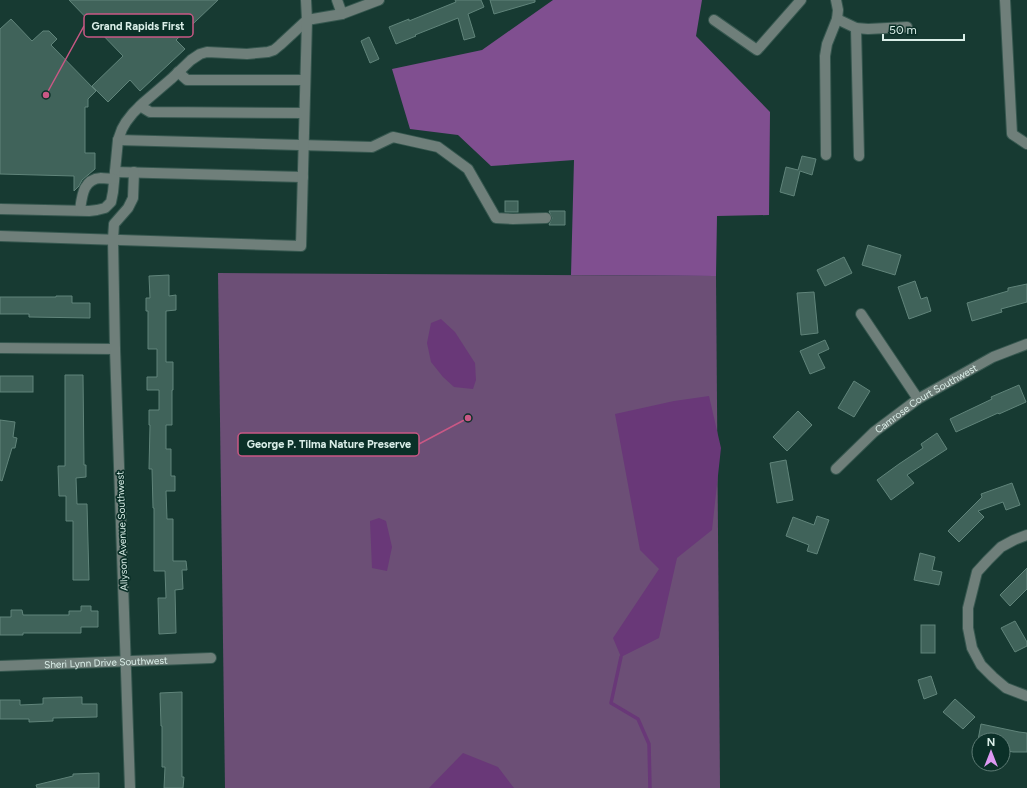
<svg xmlns="http://www.w3.org/2000/svg" width="1027" height="788" viewBox="0 0 1027 788" font-family="Figtree,sans-serif">
  <style>
    .green { fill: #6c4f76 }
    .forest { fill: #804f90 }
    .water { fill: #693878 }
    .lines { fill: none; stroke-linecap: round; stroke-linejoin: round }
    .stream { stroke: #693878; stroke-width: 3.5 }
    .building { fill: #40635a; stroke: #60847a }
    .minor-casing { stroke: #36574f; stroke-width: 12 }
    .minor { stroke: #6f7f7a; stroke-width: 10 }
    .labels { text-anchor: middle; dominant-baseline: central; stroke-width: 3.5; stroke-linejoin: round; paint-order: stroke }
    .street-label { font-size: 10px; fill: #daeee8; stroke: #0b3028 }
    .leader { fill: none; stroke: #c95885; stroke-width: 1.5 }
    .callout-dot { fill: #c95885; stroke: #0b3028; stroke-width: 1.5 }
    .callout { fill: #0b3028; stroke: #c95885; stroke-width: 1.5 }
    .callout-label { font-size: 11px; text-anchor: middle; font-weight: bold; fill: #daeee8 }
  </style>
  <rect width="100%" height="100%" fill="#173a32"/>
  <path class="green" d="M 218,273 L 716,276 L 720,788 L 225,788 Z"/>
  <path class="forest" d="M 553,0 L 702,0 L 696,36 L 770,112 L 769,215 L 717,216 L 716,276 L 571,275 L 574,160 L 491,166 L 458,135 L 410,129 L 392,69 L 482,50 Z"/>
  <g class="water">
    <path d="M 441,319 L 455,332 L 475,363 L 476,380 L 473,389 L 454,387 L 443,377 L 431,362 L 427,343 L 431,323 Z"/>
    <path d="M 709,396 L 721,448 L 712,530 L 677,558 L 659,638 L 621,657 L 613,638 L 659,569 L 640,550 L 615,414 L 674,401 Z"/>
    <path d="M 379,518 L 386,521 L 392,547 L 387,571 L 372,568 L 370,521 Z"/>
    <path d="M 463,753 L 498,767 L 514,788 L 429,788 Z"/>
  </g>
  <g class="lines">
    <path class="stream" d="M 621,657 L 611,703 L 638,719 L 649,744 L 650,788"/>
  </g>
  <g class="building">
    <path d="M 69,0 L 218,0 L 176,40 L 185,49 L 140,91 L 130,80 L 108,102 L 92,86 L 123,56 Z"/>
    <path d="M 455,0 L 481,0 L 484,7 L 468,14 L 475,37 L 464,40 L 458,18 L 415,35 L 416,36 L 396,44 L 389,27 L 409,19 L 409,21 L 456,2 Z"/>
    <path d="M 490,0 L 535,0 L 535,2 L 494,14 Z"/>
    <path d="M 11,19 L 32,41 L 43,31 L 49,31 L 57,39 L 51,45 L 96,91 L 88,99 L 88,107 L 85,107 L 85,153 L 95,153 L 95,169 L 82,180 L 79,186 L 74,191 L 74,176 L 0,174 L 0,29 Z"/>
    <path d="M 369,37 L 379,59 L 370,63 L 361,41 Z"/>
    <path d="M 802,156 L 816,159 L 812,175 L 800,171 L 794,196 L 780,192 L 786,167 L 798,170 Z"/>
    <rect x="505" y="201" width="13" height="11"/>
    <path d="M 549,211 L 565,211 L 565,225 L 549,225 L 552,218 Z"/>
    <path d="M 868,245 L 901,255 L 895,275 L 862,265 Z"/>
    <path d="M 844,257 L 852,273 L 825,286 L 817,270 Z"/>
    <path d="M 169,275 L 169,296 L 176,295 L 176,310 L 166,311 L 166,362 L 173,362 L 173,390 L 172,390 L 172,425 L 166,425 L 166,449 L 171,449 L 171,476 L 175,476 L 175,491 L 166,491 L 167,519 L 173,519 L 173,561 L 186,561 L 187,570 L 182,570 L 183,589 L 175,590 L 176,633 L 159,634 L 158,598 L 166,598 L 165,571 L 154,571 L 154,508 L 153,508 L 152,469 L 149,469 L 150,425 L 149,425 L 149,410 L 159,410 L 159,390 L 147,390 L 147,377 L 157,377 L 157,349 L 148,349 L 148,311 L 146,311 L 146,298 L 150,298 L 149,276 Z"/>
    <path d="M 915,281 L 921,299 L 927,297 L 931,311 L 909,319 L 898,287 Z"/>
    <path d="M 1027,284 L 1027,302 L 1001,309 L 1002,312 L 972,321 L 967,303 L 1008,291 L 1008,288 Z"/>
    <path d="M 814,292 L 818,333 L 801,335 L 797,293 Z"/>
    <path d="M 56,296 L 72,296 L 72,303 L 90,303 L 90,318 L 29,317 L 29,314 L 0,314 L 0,297 L 56,297 Z"/>
    <path d="M 825,340 L 829,349 L 818,354 L 825,368 L 810,374 L 800,351 Z"/>
    <path d="M 65,375 L 83,375 L 84,465 L 86,465 L 86,477 L 76,478 L 77,504 L 87,504 L 89,580 L 73,580 L 73,521 L 66,521 L 66,496 L 59,496 L 58,466 L 65,466 Z"/>
    <rect x="0" y="376" width="33" height="16"/>
    <path d="M 854,381 L 870,391 L 854,417 L 838,408 Z"/>
    <path d="M 1019,385 L 1026,402 L 999,414 L 998,413 L 956,432 L 950,419 L 992,399 L 991,397 Z"/>
    <path d="M 798,411 L 812,425 L 787,451 L 773,437 Z"/>
    <path d="M 0,420 L 15,422 L 13,437 L 17,438 L 15,448 L 12,448 L 2,481 L 0,480 Z"/>
    <path d="M 937,433 L 947,449 L 907,475 L 914,483 L 891,500 L 877,480 L 899,464 L 923,448 L 921,444 Z"/>
    <path d="M 786,460 L 793,500 L 777,503 L 770,463 Z"/>
    <path d="M 1012,483 L 1020,505 L 1006,510 L 1003,502 L 978,511 L 984,517 L 959,542 L 948,531 L 982,497 L 981,494 Z"/>
    <path d="M 817,516 L 829,520 L 817,554 L 807,551 L 809,545 L 786,536 L 793,517 L 814,525 Z"/>
    <path d="M 920,553 L 935,557 L 932,570 L 942,572 L 939,585 L 914,580 Z"/>
    <path d="M 1027,568 L 1027,589 L 1010,606 L 1000,595 Z"/>
    <path d="M 81,606 L 91,606 L 91,611 L 98,611 L 98,627 L 81,627 L 81,633 L 23,633 L 23,635 L 0,635 L 0,617 L 11,617 L 11,610 L 22,610 L 23,615 L 69,615 L 69,611 L 81,611 Z"/>
    <path d="M 1015,621 L 1027,642 L 1027,646 L 1015,652 L 1001,628 Z"/>
    <rect x="921" y="625" width="14" height="28"/>
    <path d="M 931,676 L 937,694 L 924,699 L 918,680 Z"/>
    <path d="M 182,692 L 182,777 L 184,777 L 183,788 L 164,788 L 165,767 L 162,767 L 162,726 L 161,726 L 160,693 Z"/>
    <path d="M 82,697 L 82,704 L 97,704 L 97,717 L 53,718 L 53,721 L 29,722 L 29,719 L 0,719 L 0,700 L 20,700 L 20,705 L 43,704 L 43,698 Z"/>
    <path d="M 955,699 L 975,717 L 963,729 L 943,712 Z"/>
    <path d="M 981,724 L 1019,732 L 1027,733 L 1027,752 L 1013,752 L 1003,750 L 1003,740 L 978,740 Z"/>
    <path d="M 99,773 L 99,788 L 37,788 L 36,785 L 73,776 L 73,774 Z"/>
  </g>
  <g class="lines">
    <g class="minor-casing">
      <g id="minor">
        <path d="M 337,0 L 342,14"/>
        <path d="M 1005,0 L 1012,134 L 1027,144"/>
        <path d="M 837,19 L 856,28 L 868,29 L 907,27"/>
        <path d="M 714,20 L 757,50 L 801,0"/>
        <path d="M 856,28 L 859,156"/>
        <path d="M 178,72 L 187,80 L 305,80"/>
        <path d="M 140,106 L 150,112 L 304,113"/>
        <path d="M 118,140 L 372,147 L 393,137 L 438,147 L 468,169 L 496,218 L 513,219 L 546,218"/>
        <path d="M 826,155 L 825,56 L 827,44 L 837,19 L 838,10 L 836,0"/>
        <path d="M 115,172 L 303,177"/>
        <path d="M 0,209 L 89,211 L 97,210 L 105,208 L 111,202 L 113,192 L 118,140 L 122,129 L 126,122 L 133,113 L 143,103 L 171,79 L 191,60 L 200,54 L 207,52 L 247,54 L 268,52 L 274,50 L 280,45 L 307,20 L 342,14 L 379,0"/>
        <path d="M 80,210 C 82,196 83,179 101,178 C 105,178 110,179 114,179"/>
        <path d="M 0,236 L 301,246 L 307,20 L 306,0"/>
        <path d="M 861,314 L 918,399"/>
        <path d="M 0,348 L 115,349"/>
        <path id="s1" d="M 836,469 L 874,432 L 918,399 L 993,357 L 1027,344"/>
        <path d="M 1027,535 L 1014,540 L 1001,547 L 988,560 L 977,572 L 968,608 L 968,628 L 972,648 L 981,665 L 993,677 L 1006,688 L 1027,696"/>
        <path id="s2" d="M 0,666 L 211,658"/>
        <path d="M 130,788 L 115,349 L 113,239 L 114,224 L 128,208 L 133,198 L 134,172"/>
      </g>
    </g>
    <use href="#minor" class="minor"/>
  </g>
  <g class="labels">
    <g class="street-label">
      <text stroke="none"><textPath href="#s1" startOffset="115">Camrose Court Southwest</textPath></text>
      <text transform="translate(122 531) rotate(-92)">Allyson Avenue Southwest</text>
      <text stroke="none"><textPath href="#s2" startOffset="106">Sheri Lynn Drive Southwest</textPath></text>
    </g>
  </g>
  <path class="leader" d="M46 95L84 26M468 418L419 444"/>
  <g class="callout-dot">
    <circle cx="46" cy="95" r="4"/>
    <circle cx="468" cy="418" r="4"/>
  </g>
  <g class="callout">
    <rect x="84" y="14" width="109" height="23" rx="4"/>
    <rect x="238" y="433" width="181" height="23" rx="4"/>
  </g>
  <g class="callout-label">
    <text x="138" y="30">Grand Rapids First</text>
    <text x="329" y="448">George P. Tilma Nature Preserve</text>
  </g>
  <g transform="translate(991 752)"><circle r="19" fill="#0b3028" stroke="#5e7c75"/>
  <path d="M0-3L7 15L0 10L-7 15Z" fill="#dd99f3"/>
  <text y="-6" font-size="11" font-weight="bold" text-anchor="middle" fill="#daeee8">N</text>
  </g>
  <path d="M883 34v6h81v-6" fill="none" stroke="#daeee8" stroke-width="2"/>
  <text x="889" y="34" font-size="12" fill="#daeee8" stroke="#0b3028" stroke-width="3" paint-order="stroke">50 m</text>
</svg>
